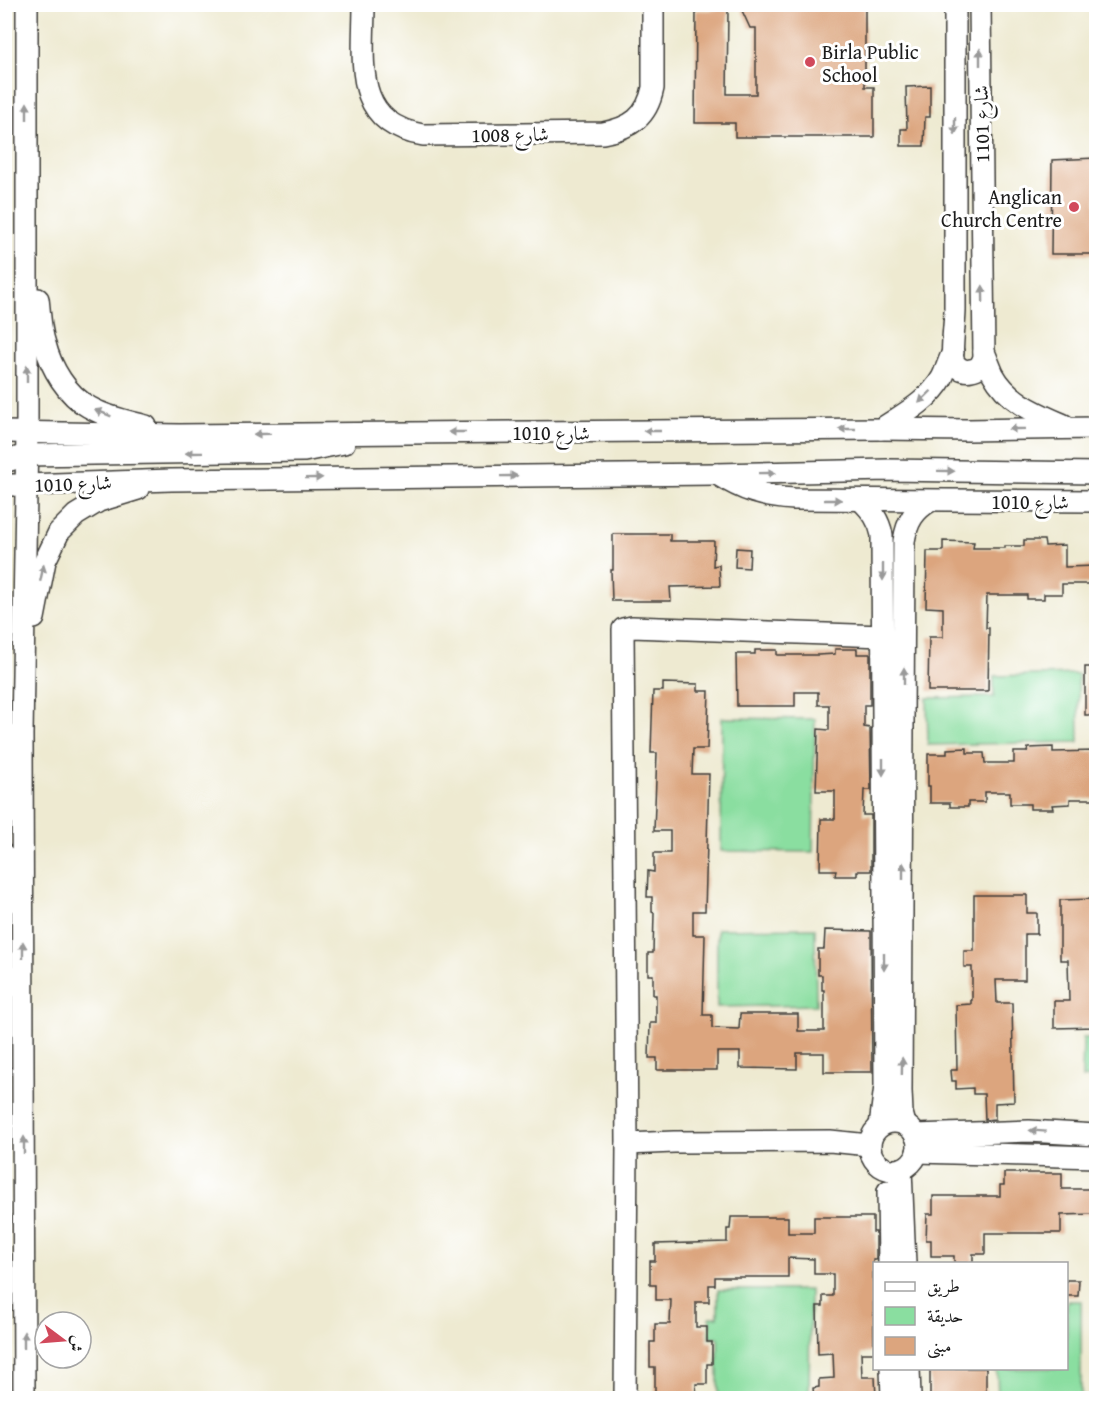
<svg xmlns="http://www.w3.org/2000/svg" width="1101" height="1403" viewBox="0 0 1101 1403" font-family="'Gentium Book Plus',Amiri,serif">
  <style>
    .green { fill: #8adea0; stroke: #537d5e; stroke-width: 1.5 }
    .building { fill: #dca57e }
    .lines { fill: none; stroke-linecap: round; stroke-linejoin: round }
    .minor-casing { stroke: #3c3b37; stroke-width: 24 }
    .minor { stroke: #fff; stroke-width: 21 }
    .oneway { fill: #999 }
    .poi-dot { fill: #d1495b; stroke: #fff; stroke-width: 2 }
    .labels { text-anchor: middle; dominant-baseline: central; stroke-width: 6; stroke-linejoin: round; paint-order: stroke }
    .poi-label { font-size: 20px; fill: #1c1c1c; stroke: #fff; text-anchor: start }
    .street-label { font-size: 20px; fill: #1c1c1c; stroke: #fff }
  </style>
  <rect width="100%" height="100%" fill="#fff"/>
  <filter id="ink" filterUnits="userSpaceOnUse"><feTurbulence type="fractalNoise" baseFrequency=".0167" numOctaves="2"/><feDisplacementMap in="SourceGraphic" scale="12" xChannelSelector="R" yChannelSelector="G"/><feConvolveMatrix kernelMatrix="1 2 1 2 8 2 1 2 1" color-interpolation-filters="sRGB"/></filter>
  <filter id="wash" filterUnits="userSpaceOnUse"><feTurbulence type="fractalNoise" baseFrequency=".008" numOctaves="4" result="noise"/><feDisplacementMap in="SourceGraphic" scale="24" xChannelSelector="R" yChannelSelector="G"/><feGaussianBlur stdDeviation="1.35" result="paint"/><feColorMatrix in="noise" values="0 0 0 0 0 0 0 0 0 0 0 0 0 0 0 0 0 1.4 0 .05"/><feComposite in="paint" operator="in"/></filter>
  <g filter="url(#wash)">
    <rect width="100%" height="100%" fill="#eeead1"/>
    <g class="green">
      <path d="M 1078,674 L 1079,742 L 928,745 L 927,698 L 994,697 L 994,676 Z"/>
      <path d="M 722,718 L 815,719 L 813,852 L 721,851 Z"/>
      <path d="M 815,928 L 816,1005 L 717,1007 L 717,929 Z"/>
      <path d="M 1083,1038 L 1096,1038 L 1096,1078 L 1082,1078 Z"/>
      <path d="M 718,1290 L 810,1290 L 809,1398 L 718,1398 L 718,1338 L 710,1338 L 710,1317 L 718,1317 Z"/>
      <path d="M 1067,1301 L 1081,1301 L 1081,1398 L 998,1398 L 997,1371 L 989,1370 L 989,1369 L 1066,1368 Z"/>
    </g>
    <g id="blocks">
      <g class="building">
        <path d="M 739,4 L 865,4 L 865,87 L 874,87 L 874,137 L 735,137 L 735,123 L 695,123 L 696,10 L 728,10 L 727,94 L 756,94 L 756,28 L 750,28 Z"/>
        <path d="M 930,86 L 930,117 L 925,117 L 924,146 L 901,146 L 901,129 L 907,129 L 906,87 Z"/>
        <path d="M 1096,158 L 1096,254 L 1051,254 L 1052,160 Z"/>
        <path d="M 613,534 L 670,534 L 670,541 L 714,541 L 713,566 L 719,565 L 720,586 L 670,587 L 671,601 L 612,601 L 611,570 L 613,570 Z"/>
        <path d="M 1024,540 L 1044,540 L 1045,546 L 1065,545 L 1065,567 L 1096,566 L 1096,584 L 1062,584 L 1062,594 L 1044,594 L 1044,599 L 1027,599 L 1027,595 L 987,595 L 986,628 L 989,628 L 988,691 L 928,691 L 929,637 L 943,637 L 943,608 L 926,607 L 927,551 L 943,551 L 943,541 L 974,542 L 973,548 L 1005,548 L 1005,546 L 1024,546 Z"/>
        <path d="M 736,548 L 750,549 L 749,568 L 735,567 Z"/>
        <path d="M 835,649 L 857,649 L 857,654 L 870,654 L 870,705 L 864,705 L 864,727 L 870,728 L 871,790 L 864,790 L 863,815 L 871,815 L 871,871 L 857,871 L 857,876 L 835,876 L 836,870 L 820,870 L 821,819 L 835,819 L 835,791 L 816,791 L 818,729 L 829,730 L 829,705 L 818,705 L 818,692 L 795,692 L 795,706 L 737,706 L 736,654 L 755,654 L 755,650 L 777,650 L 777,655 L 818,655 L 835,654 Z"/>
        <rect x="1085" y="667" width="11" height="48"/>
        <path d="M 663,683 L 698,684 L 698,691 L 709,691 L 707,749 L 693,749 L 692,774 L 709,774 L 705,911 L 693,911 L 693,935 L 705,935 L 703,1015 L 712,1015 L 712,1028 L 739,1029 L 740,1014 L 798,1014 L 798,1031 L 824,1031 L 824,990 L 822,990 L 822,975 L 818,975 L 818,949 L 824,949 L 825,930 L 871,931 L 872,1072 L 824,1072 L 824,1053 L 797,1053 L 797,1069 L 740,1068 L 740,1052 L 717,1052 L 717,1070 L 657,1070 L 657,1058 L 649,1058 L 650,1023 L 656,1023 L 656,995 L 653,995 L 653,975 L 648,975 L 648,953 L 653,953 L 654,913 L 652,912 L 652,897 L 647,897 L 648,871 L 654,872 L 654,853 L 670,853 L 670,831 L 654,831 L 657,753 L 651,753 L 653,691 L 663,691 Z"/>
        <path d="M 1053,747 L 1053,752 L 1096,751 L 1096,799 L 1070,799 L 1070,804 L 1052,805 L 1053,809 L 1030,809 L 1030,804 L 1010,804 L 1010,792 L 985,792 L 985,802 L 968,802 L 968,807 L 950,807 L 950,803 L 930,803 L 930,786 L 928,786 L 928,754 L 947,754 L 947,749 L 967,748 L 967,753 L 984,753 L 985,763 L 1014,763 L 1014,752 L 1027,752 L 1028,748 Z"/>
        <path d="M 974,895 L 1027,895 L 1027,913 L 1037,913 L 1037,934 L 1025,934 L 1025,980 L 996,980 L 997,1003 L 1012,1003 L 1014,1102 L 995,1103 L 995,1119 L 985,1120 L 984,1094 L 973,1094 L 973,1088 L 956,1089 L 956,1081 L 952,1081 L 951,1070 L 957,1070 L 956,1005 L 971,1004 L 971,1000 L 972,1000 L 972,967 L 964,967 L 964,951 L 974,951 Z"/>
        <path d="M 1096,899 L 1096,1027 L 1054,1028 L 1054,1001 L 1069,1001 L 1068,960 L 1060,960 L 1060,900 Z"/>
        <path d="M 1004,1173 L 1062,1173 L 1062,1189 L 1096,1189 L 1096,1214 L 1061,1215 L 1061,1233 L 985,1233 L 985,1254 L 973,1254 L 973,1263 L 954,1263 L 954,1256 L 931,1256 L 931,1240 L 926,1240 L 927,1214 L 933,1214 L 933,1196 L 1000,1196 L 1000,1185 L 1004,1185 Z"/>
        <path d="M 731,1217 L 788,1217 L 788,1233 L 814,1233 L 814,1217 L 873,1217 L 873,1232 L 876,1232 L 876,1260 L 873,1260 L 874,1353 L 861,1353 L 862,1377 L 875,1377 L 876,1398 L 814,1398 L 813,1388 L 819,1387 L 819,1379 L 834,1378 L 833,1353 L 818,1354 L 817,1306 L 823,1306 L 823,1296 L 833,1296 L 833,1274 L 814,1274 L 814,1259 L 788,1258 L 788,1277 L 715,1277 L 715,1285 L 709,1285 L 709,1302 L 696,1302 L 696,1327 L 707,1327 L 707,1342 L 712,1342 L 712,1364 L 707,1364 L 707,1384 L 696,1384 L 697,1398 L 655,1398 L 655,1367 L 650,1367 L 650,1342 L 655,1342 L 655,1324 L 670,1324 L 671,1300 L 656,1300 L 656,1285 L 650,1285 L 650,1261 L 655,1261 L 655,1244 L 727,1242 L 727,1229 L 730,1229 Z"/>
        <path d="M 1066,1280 L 1079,1280 L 1078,1296 L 1066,1296 Z"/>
        <rect x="930" y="1368" width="56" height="30"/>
      </g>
    </g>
  </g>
  <g filter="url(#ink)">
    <use href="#blocks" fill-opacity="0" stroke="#3c3b37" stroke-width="1.5"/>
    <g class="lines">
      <g class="minor-casing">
        <g id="minor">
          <path d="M 364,4 C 364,60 351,123 423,135 L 603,133 C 631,128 647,117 653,88 L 653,4"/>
          <path d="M 955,4 L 955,310 C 955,322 951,349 953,359 C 955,367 963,372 971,370 C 979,369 982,364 984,357 L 980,4"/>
          <path d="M 38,299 C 40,314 40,330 45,344 C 51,368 67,395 89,407 C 106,417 127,421 146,426"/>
          <path d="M 984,352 C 987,359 990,367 993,374 C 1008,402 1037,413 1064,425"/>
          <path d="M 881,429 C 902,415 929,401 942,378 C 946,370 949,360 953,352"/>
          <path d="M 4,432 L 179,435 L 881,429 L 968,430 L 1096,428"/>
          <path d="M 4,462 L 26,455 L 304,451 L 344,443"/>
          <path d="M 717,474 C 744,491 763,497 794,499 L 1096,501"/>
          <path d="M 4,485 L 26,485 L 171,480 L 717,474 L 888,470 L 1096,473"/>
          <path d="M 861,500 C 872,511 879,520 882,535 L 885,1086 L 880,1126"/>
          <path d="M 34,618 L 45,561 L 59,532 L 76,515 L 99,501 L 138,489"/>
          <path d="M 4,855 L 7,872 L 17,902"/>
          <circle cx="894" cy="1146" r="24"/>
          <path d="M 905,1124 L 902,1113 L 901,1091 L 904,541 C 907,522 914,510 930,501"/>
          <path d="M 915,1135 L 1029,1131 L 1096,1135"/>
          <path d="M 627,1144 L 674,1142 L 830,1141 L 869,1145"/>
          <path d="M 917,1152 L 1096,1157"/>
          <path d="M 901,1169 L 905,1264"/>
          <path d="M 888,1191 L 889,1264"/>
          <path d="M 891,1368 L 892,1398"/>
          <path d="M 909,1368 L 910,1398"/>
          <path d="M 24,1398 L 22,735 L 27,432 L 27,4"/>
          <path d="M 625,1398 L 627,1144 L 623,629 L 632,627 L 883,636"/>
        </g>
      </g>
      <use href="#minor" class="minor"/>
    </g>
    <defs><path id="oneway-solid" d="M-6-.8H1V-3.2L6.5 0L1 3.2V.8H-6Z" transform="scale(1.5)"/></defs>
    <g class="oneway">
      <use href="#oneway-solid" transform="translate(980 57) rotate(-90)"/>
      <use href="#oneway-solid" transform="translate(27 111) rotate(-90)"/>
      <use href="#oneway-solid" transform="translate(955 126) rotate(90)"/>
      <use href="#oneway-solid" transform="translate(983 294) rotate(-91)"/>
      <use href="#oneway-solid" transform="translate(27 374) rotate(-90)"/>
      <use href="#oneway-solid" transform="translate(925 397) rotate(136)"/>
      <use href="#oneway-solid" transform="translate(103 413) rotate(-158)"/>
      <use href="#oneway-solid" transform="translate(847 429) rotate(180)"/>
      <use href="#oneway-solid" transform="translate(1017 429) rotate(179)"/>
      <use href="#oneway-solid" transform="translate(652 431) rotate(180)"/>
      <use href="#oneway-solid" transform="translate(457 432) rotate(180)"/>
      <use href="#oneway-solid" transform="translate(262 434) rotate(179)"/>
      <use href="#oneway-solid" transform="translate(194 453) rotate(179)"/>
      <use href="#oneway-solid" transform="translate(946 471) rotate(1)"/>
      <use href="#oneway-solid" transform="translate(767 473) rotate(-1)"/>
      <use href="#oneway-solid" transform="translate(509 476) rotate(-1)"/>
      <use href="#oneway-solid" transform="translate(314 478) rotate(-1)"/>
      <use href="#oneway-solid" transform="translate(833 500)"/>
      <use href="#oneway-solid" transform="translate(883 572) rotate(90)"/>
      <use href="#oneway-solid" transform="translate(42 573) rotate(-78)"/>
      <use href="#oneway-solid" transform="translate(904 676) rotate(-90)"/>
      <use href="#oneway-solid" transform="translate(883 767) rotate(90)"/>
      <use href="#oneway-solid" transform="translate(903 871) rotate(-90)"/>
      <use href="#oneway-solid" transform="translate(23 950) rotate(-90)"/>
      <use href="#oneway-solid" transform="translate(884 962) rotate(90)"/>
      <use href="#oneway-solid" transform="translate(902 1066) rotate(-89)"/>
      <use href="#oneway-solid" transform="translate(1038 1131) rotate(-176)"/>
      <use href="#oneway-solid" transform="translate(24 1145) rotate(-90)"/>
      <use href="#oneway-solid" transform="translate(24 1340) rotate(-90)"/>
    </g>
  </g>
  <g class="poi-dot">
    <circle cx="810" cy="62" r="6"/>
    <circle cx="1074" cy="207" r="6"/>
  </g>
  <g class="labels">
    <g class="poi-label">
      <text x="822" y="51">Birla Public<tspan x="822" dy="23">School</tspan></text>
      <text x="1062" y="196" text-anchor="end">Anglican<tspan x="1062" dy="23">Church Centre</tspan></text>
    </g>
    <g class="street-label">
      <text transform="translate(981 124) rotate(-91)">شارع 1101</text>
      <text transform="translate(510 134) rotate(-1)">شارع 1008</text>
      <text x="551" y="432">شارع 1010</text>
      <text transform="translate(73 483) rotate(-2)">شارع 1010</text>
      <text x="1030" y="501">شارع 1010</text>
    </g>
  </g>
  <rect width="1101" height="1403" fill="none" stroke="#fff" stroke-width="24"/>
  <rect x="873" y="1262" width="195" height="108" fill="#ffffff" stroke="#a4a4a4" stroke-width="1.5"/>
  <rect x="885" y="1282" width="30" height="9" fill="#ffffff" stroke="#a4a4a4" stroke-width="1.5"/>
  <text x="927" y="1292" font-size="18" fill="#1c1c1c">طريق</text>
  <rect x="885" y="1307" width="30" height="18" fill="#8adea0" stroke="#a4a4a4" stroke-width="1.5"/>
  <text x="927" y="1322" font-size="18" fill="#1c1c1c">حديقة</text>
  <rect x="885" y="1337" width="30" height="18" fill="#dca57e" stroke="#a4a4a4" stroke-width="1.5"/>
  <text x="927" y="1352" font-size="18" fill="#1c1c1c">مبنى</text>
  <g transform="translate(63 1340) rotate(106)"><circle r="28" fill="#ffffff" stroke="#a4a4a4" stroke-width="1.5"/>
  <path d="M0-4.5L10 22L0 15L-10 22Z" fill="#d1495b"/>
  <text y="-9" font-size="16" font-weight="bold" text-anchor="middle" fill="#1c1c1c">ش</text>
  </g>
</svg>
